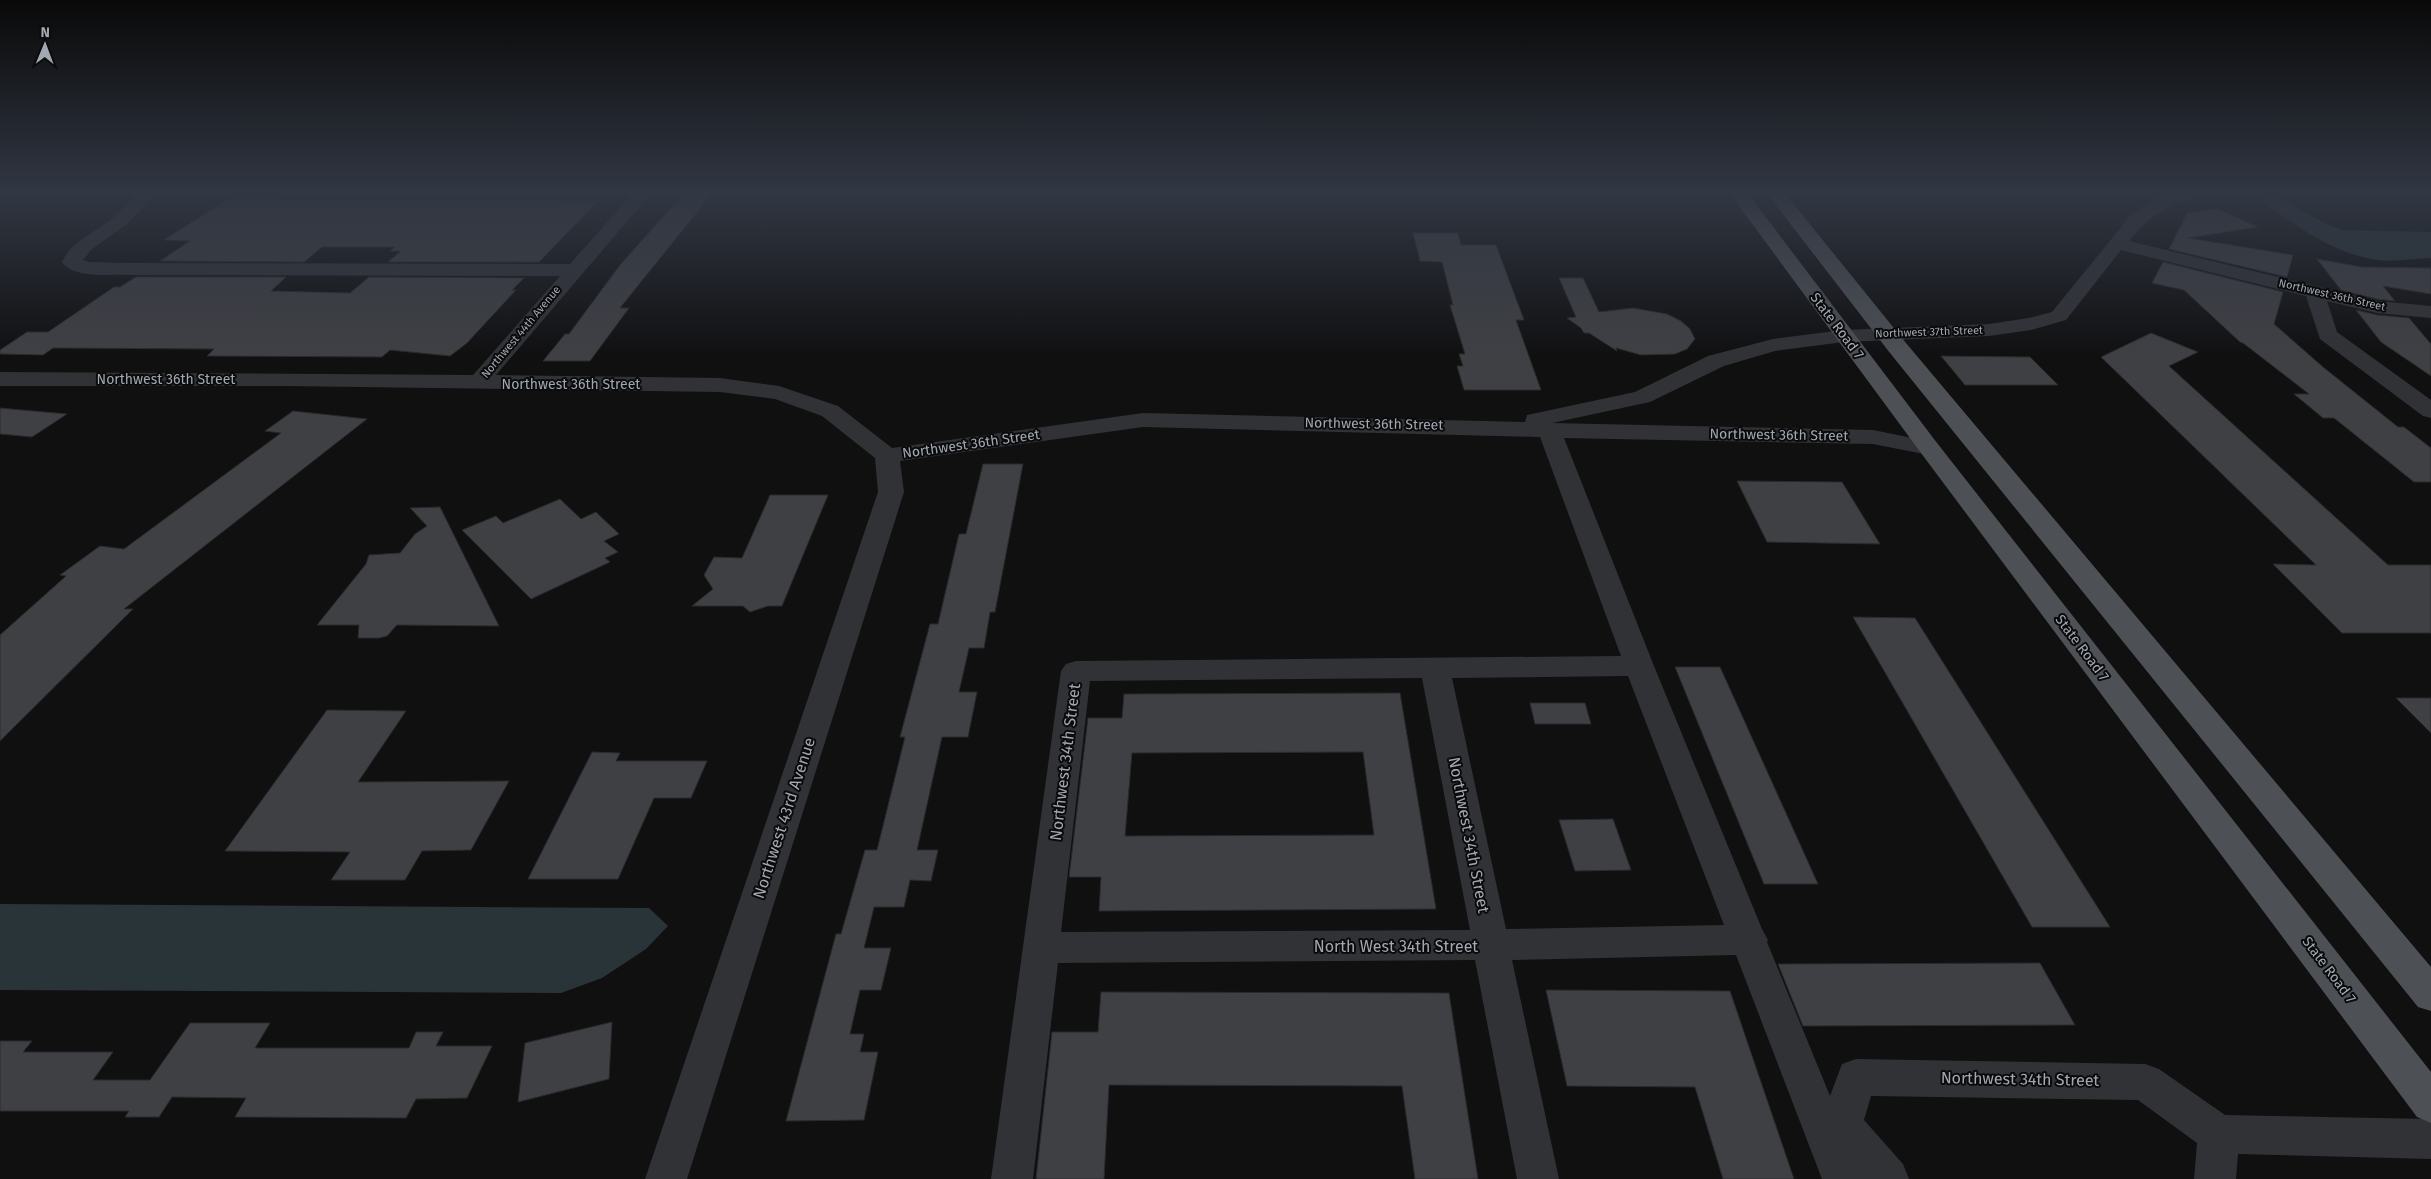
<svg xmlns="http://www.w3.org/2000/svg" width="2431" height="1179" viewBox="0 0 2431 1179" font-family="'Fira Sans',sans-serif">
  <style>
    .water { fill: #293439 }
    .building { fill: #3f4044; stroke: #2a2a2d; fill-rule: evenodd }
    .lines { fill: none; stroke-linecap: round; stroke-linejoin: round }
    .minor { fill: #313236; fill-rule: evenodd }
    .primary { fill: #4d5055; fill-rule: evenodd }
    .labels { text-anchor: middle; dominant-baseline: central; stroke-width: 4; stroke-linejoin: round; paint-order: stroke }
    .far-street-label { font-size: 11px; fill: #a1a8b2; stroke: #0b0b0c }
    .street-label { font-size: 14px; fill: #a1a8b2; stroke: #0b0b0c }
    .near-street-label { font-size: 16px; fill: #a1a8b2; stroke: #0b0b0c }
  </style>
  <rect width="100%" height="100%" fill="#101011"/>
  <g class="water">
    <path d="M 2261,197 L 2280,198 L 2326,224 L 2342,230 L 2431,232 L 2431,258 C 2414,259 2394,262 2377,260 C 2332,253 2297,226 2261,201 Z"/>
    <path d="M 0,904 L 649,908 L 668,926 L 646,949 L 602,978 L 561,993 L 0,990 Z"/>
  </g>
  <g class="building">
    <path d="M 686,191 L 714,191 L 620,308 L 629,308 L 590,361 L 543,361 L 565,334 L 569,334 L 620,265 Z"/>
    <path d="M 230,198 L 274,198 L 273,199 L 598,201 L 539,262 L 388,262 L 401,251 L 390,251 L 395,247 L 322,247 L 304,262 L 160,261 L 190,241 L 164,240 Z"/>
    <path d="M 2218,209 L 2258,227 L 2188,238 L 2293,255 L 2287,277 L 2169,249 L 2187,213 Z"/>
    <path d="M 1413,233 L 1458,233 L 1461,245 L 1496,245 L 1524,320 L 1516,320 L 1541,390 L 1464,390 L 1457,366 L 1463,366 L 1459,354 L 1465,354 L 1450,305 L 1453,305 L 1442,262 L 1420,261 Z"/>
    <path d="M 2317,259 L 2362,267 L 2431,268 L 2431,294 L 2383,286 L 2395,301 L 2377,299 L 2341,290 Z"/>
    <path d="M 2163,262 L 2283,292 L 2274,324 L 2323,367 L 2398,427 L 2404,427 L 2431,448 L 2431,482 L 2414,482 L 2334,418 L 2323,418 L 2294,394 L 2309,394 L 2243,343 L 2240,342 L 2184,290 L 2152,283 Z"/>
    <path d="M 136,277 L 286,277 L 271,291 L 350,293 L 369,277 L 524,278 L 512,290 L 516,290 L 467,343 L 450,356 L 390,350 L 382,357 L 207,356 L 214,349 L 53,348 L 43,355 L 0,354 L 0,350 L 27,332 L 48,332 L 114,287 L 120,287 Z"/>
    <path d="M 1559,278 L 1583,278 L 1599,312 L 1633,308 L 1667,314 L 1681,321 L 1690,329 L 1695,339 L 1687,349 L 1675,354 L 1641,355 L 1616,348 L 1617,351 L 1589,333 L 1584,333 L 1581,328 L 1567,318 L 1576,317 Z"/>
    <path d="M 2356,310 L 2377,315 L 2409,318 L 2431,344 L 2431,376 L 2381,342 Z"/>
    <path d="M 2151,333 L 2198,352 L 2169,366 L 2388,565 L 2431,565 L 2431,633 L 2342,633 L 2273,564 L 2316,565 L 2101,357 Z"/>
    <path d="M 1941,356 L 2030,357 L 2058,385 L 1965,385 Z"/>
    <path d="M 0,408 L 67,414 L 32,437 L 0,434 Z"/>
    <path d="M 293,411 L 367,419 L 124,609 L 133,609 L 0,741 L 0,635 L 66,576 L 60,575 L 100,546 L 124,549 L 281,433 L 265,431 Z"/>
    <path d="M 983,464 L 1023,464 L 995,612 L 990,612 L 984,648 L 969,648 L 959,692 L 977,692 L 968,737 L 942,737 L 917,850 L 938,850 L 931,881 L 910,880 L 904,907 L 874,907 L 864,948 L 891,948 L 881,990 L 860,990 L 850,1034 L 864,1034 L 860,1052 L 878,1052 L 864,1120 L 786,1121 L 836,934 L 841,934 L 865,850 L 877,850 L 905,737 L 900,737 L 930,624 L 938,624 L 959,534 L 966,534 Z"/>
    <path d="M 1737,481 L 1842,482 L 1880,544 L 1767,542 Z"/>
    <path d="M 770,495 L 828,495 L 782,606 L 768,606 L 750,612 L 743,606 L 692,606 L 713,589 L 704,575 L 714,557 L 742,558 Z"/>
    <path d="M 560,499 L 581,519 L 596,512 L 619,534 L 604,541 L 618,552 L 605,558 L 610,562 L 531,599 L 462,530 L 496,516 L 503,523 Z"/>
    <path d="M 440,507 L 499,626 L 397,625 L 387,636 L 379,638 L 358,638 L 359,625 L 317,625 L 366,564 L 369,555 L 400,553 L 415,534 L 427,526 L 410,508 Z"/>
    <path d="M 1853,617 L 1915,618 L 2110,927 L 2032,927 Z"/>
    <path d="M 1675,667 L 1720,667 L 1818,884 L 1764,884 Z"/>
    <path d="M 1400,693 L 1436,909 L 1099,911 L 1101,877 L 1069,877 L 1088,718 L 1122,718 L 1124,694 ZM 1363,752 L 1374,835 L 1125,836 L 1132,753 Z"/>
    <path d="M 2396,698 L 2431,698 L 2431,733 Z"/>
    <path d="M 1530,703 L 1585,703 L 1591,724 L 1535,724 Z"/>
    <path d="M 327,710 L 406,711 L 358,782 L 509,781 L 471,850 L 422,851 L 405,880 L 331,880 L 350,852 L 225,851 Z"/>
    <path d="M 592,752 L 620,753 L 616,761 L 707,761 L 691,798 L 654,798 L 618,879 L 528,879 Z"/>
    <path d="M 1613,819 L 1631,870 L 1575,871 L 1559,820 Z"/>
    <path d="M 2040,963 L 2075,1025 L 1803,1026 L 1778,964 Z"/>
    <path d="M 1546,990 L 1730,991 L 1794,1179 L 1723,1179 L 1695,1087 L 1567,1086 Z"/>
    <path d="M 1101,992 L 1449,993 L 1478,1179 L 1415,1179 L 1402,1086 L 1109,1085 L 1104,1179 L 1036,1179 L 1052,1032 L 1098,1032 Z"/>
    <path d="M 612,1022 L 609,1079 L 518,1102 L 525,1043 Z"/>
    <path d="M 190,1023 L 270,1023 L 255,1048 L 409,1048 L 416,1032 L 443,1032 L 436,1046 L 492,1046 L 467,1098 L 416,1099 L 406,1118 L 235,1117 L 246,1098 L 172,1097 L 159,1117 L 125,1117 L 129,1111 L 0,1111 L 0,1041 L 32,1041 L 23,1052 L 113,1052 L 93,1080 L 150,1080 Z"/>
  </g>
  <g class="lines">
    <path class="minor" d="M 129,191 L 150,191 L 152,198 L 126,225 L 92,249 L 83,260 L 89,262 L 127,263 L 570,264 L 635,191 L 653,191 L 496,375 L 720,378 L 779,386 L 838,406 L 892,448 L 1143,413 L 1525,422 L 1527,415 L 1635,392 L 1708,356 L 1773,339 L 1844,330 L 1989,324 L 2029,318 L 2052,312 L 2130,216 L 2152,200 L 2177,191 L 2209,191 L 2206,195 C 2171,203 2152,212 2129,241 L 2377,301 L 2431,306 L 2431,318 L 2377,313 L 2327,301 L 2337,332 L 2431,400 L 2431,418 L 2423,416 L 2320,339 L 2306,296 L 2121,250 L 2066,320 L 2031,330 L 1989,336 L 1844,342 L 1775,351 L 1724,366 L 1650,402 L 1552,423 L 1873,430 L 1937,443 L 1941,448 L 1937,453 L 1929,455 L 1873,444 L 1564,438 L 1654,666 L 1762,929 L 1768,940 L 1767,942 L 1830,1096 L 1842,1064 L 1856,1059 L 2145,1064 L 2159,1069 L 2225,1115 L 2431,1119 L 2431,1159 L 2238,1154 L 2236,1179 L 2194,1179 L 2197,1143 L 2138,1100 L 1871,1096 L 1864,1120 L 1903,1164 L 1909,1179 L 1822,1179 L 1736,955 L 1512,960 L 1559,1179 L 1517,1179 L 1475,960 L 1058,963 L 1033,1179 L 991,1179 L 1061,671 L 1066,664 L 1076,661 L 1621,656 L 1540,437 L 1143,427 L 900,461 L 904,492 L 687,1179 L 645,1179 L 878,492 L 875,458 L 822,416 L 775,399 L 720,392 L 285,386 L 0,386 L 0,372 L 473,375 L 560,276 L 127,275 C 109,274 74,279 62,262 C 71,242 89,236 105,224 C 116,216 125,206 134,197 ZM 1628,676 L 1724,925 L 1506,929 L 1452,678 ZM 1422,678 L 1470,930 L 1061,932 L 1090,681 Z"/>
    <g class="primary">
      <path d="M 1728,191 L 1746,191 L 1937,443 L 2431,1072 L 2431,1123 L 2417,1117 L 1921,453 Z"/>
      <path d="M 1765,191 L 1783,191 L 1906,343 L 2431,967 L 2431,1011 L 2418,1007 L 1890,353 Z"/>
    </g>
  </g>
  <linearGradient id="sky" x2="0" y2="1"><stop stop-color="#090909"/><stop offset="0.54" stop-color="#313743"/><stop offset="1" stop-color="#313743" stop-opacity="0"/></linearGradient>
  <rect width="2431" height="356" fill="url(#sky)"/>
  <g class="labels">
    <g class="far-street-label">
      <text transform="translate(2332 295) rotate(13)">Northwest 36th Street</text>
      <text transform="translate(521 332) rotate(-50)">Northwest 44th Avenue</text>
      <text transform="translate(1929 332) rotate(-2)">Northwest 37th Street</text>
    </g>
    <g class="street-label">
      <text transform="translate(1837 326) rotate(53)">State Road 7</text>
      <text x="166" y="379">Northwest 36th Street</text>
      <text x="571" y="384">Northwest 36th Street</text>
      <text transform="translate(1374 424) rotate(1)">Northwest 36th Street</text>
      <text transform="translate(1779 435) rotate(1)">Northwest 36th Street</text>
      <text transform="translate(971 444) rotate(-8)">Northwest 36th Street</text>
      <text transform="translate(2082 648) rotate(53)">State Road 7</text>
      <text transform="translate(2329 970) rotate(53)">State Road 7</text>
    </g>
    <g class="near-street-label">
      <text transform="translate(1065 762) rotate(-83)">Northwest 34th Street</text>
      <text transform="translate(784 818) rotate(-72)">Northwest 43rd Avenue</text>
      <text transform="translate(1469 835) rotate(79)">Northwest 34th Street</text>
      <text x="1396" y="946">North West 34th Street</text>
      <text transform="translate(2020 1079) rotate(1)">Northwest 34th Street</text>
    </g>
  </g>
  <g transform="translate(45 45) rotate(1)" stroke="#0b0b0c" stroke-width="4" paint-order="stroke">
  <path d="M0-4L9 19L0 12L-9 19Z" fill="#a1a8b2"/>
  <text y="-8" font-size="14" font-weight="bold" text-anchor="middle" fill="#a1a8b2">N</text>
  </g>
</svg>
